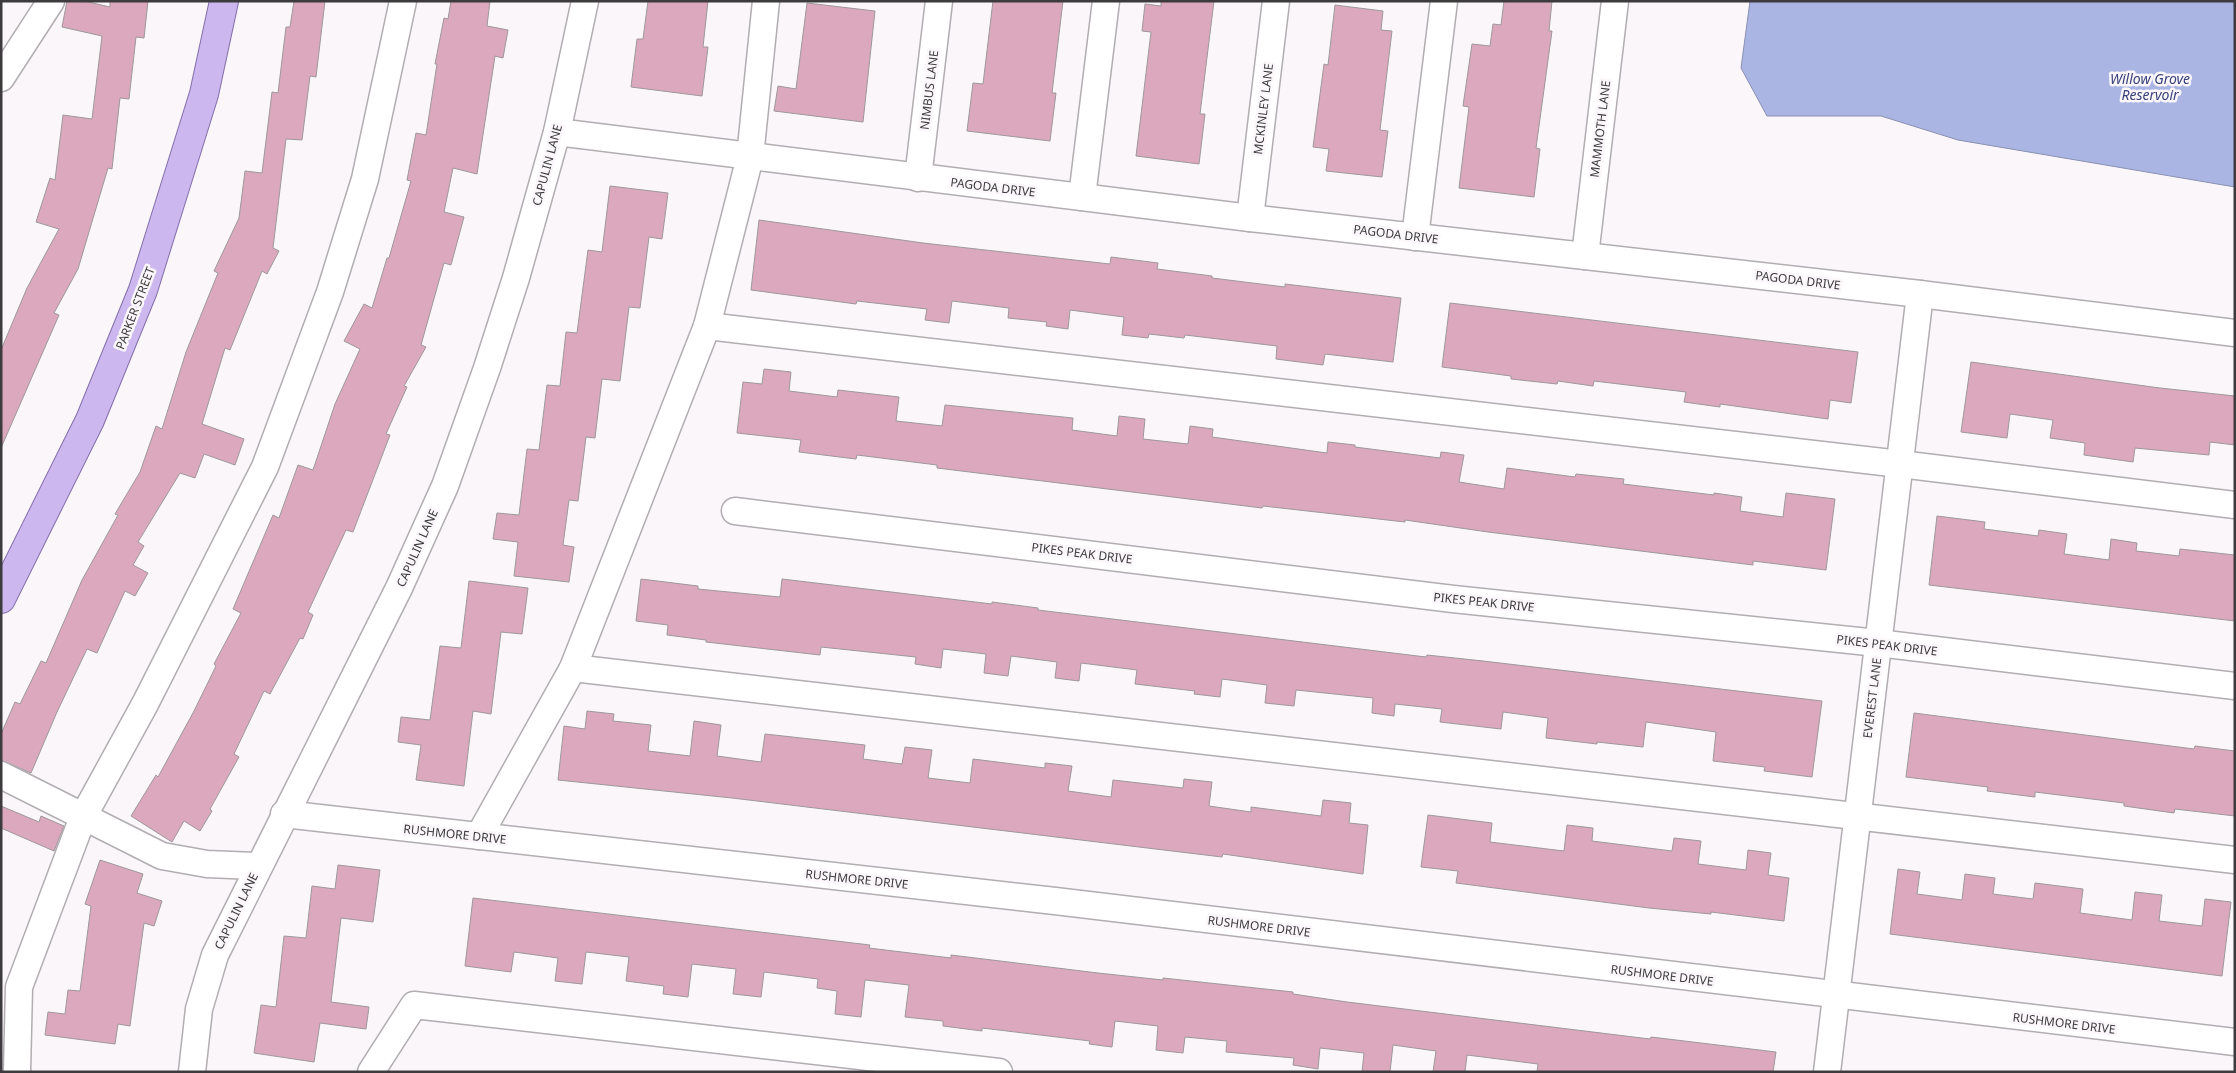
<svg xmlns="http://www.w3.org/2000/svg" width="2236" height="1073" viewBox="0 0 2236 1073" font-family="'Noto Sans',sans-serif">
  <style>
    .water { fill: #aab5e3; stroke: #8990b1 }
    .building { fill: #dca8be; stroke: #9d989a }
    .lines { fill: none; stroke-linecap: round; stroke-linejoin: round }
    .minor-casing { stroke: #b1adb1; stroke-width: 29 }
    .major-casing { stroke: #846eaa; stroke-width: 30 }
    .minor { stroke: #fff; stroke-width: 26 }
    .major { stroke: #ccb8ef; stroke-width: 28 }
    .labels { text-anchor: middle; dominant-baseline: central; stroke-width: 5; stroke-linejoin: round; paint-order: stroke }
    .street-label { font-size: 12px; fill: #3d3b3d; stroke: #faf6fa }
    .water-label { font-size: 14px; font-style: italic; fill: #37417a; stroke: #faf6fa }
  </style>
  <rect width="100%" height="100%" fill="#faf6fa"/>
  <path class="water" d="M 1750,1 L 2235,1 L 2235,187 L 1958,140 L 1881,116 L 1767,116 L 1741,68 Z"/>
  <g class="building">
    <path d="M 67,1 L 84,1 L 110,7 L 110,1 L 148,1 L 144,38 L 136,37 L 129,99 L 120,98 L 112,169 L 108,168 L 78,269 L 54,313 L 59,315 L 1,448 L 1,350 L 27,288 L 59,229 L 36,222 L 50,178 L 55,180 L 63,115 L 92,119 L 102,36 L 62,27 Z"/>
    <path d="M 294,1 L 325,1 L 316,77 L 310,76 L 302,140 L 286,139 L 273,248 L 279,251 L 267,274 L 262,271 L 230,350 L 225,348 L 202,424 L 244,439 L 235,465 L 204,454 L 195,478 L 180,473 L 138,542 L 144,546 L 133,565 L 148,573 L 135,596 L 125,591 L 97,653 L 87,649 L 57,712 L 31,773 L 1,760 L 1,734 L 15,702 L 20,704 L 41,661 L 46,663 L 82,580 L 118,515 L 115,514 L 140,472 L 156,426 L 162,429 L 186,352 L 218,273 L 214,271 L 239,218 L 245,171 L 262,173 L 272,92 L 278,93 L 286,27 L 290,27 Z"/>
    <path d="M 451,1 L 490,1 L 487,26 L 508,30 L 503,58 L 495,56 L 477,174 L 453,168 L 444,212 L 464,217 L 451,265 L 444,263 L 421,345 L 426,347 L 404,386 L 407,387 L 386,434 L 390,435 L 353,532 L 346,530 L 308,612 L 313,615 L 303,639 L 300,638 L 270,694 L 264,691 L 234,754 L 239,757 L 210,809 L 212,811 L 200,831 L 184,821 L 172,842 L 131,816 L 156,775 L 158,777 L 194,711 L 216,666 L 214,664 L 241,613 L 233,609 L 273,515 L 279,518 L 298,465 L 313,470 L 335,404 L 360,349 L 344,341 L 364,304 L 372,308 L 387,258 L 389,258 L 411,181 L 407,180 L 416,133 L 426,135 L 437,64 L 435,64 L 444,18 L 448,19 Z"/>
    <path d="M 648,1 L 708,1 L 703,47 L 708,47 L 702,96 L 631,87 L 637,39 L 643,39 Z"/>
    <path d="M 993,1 L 1063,1 L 1052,93 L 1056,93 L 1050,141 L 967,131 L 973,83 L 983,84 Z"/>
    <path d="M 1161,1 L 1214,1 L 1200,114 L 1205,114 L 1199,164 L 1136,156 L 1151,32 L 1142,31 L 1145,4 L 1161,6 Z"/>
    <path d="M 1504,1 L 1552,1 L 1549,31 L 1552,31 L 1536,148 L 1540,149 L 1534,197 L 1459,188 L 1469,107 L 1463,106 L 1472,44 L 1490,46 L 1493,24 L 1501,25 Z"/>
    <path d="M 807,3 L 875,11 L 863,122 L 774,111 L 778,86 L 796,89 Z"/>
    <path d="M 1335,5 L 1383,11 L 1381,30 L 1392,31 L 1380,130 L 1388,131 L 1382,177 L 1326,171 L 1329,149 L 1313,147 L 1324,64 L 1328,65 Z"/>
    <path d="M 610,186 L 668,193 L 662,239 L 649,237 L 640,308 L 629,307 L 620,381 L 602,379 L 595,438 L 586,437 L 578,501 L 569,500 L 563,545 L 574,547 L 569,582 L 514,576 L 518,542 L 493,539 L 497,513 L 519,515 L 527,449 L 539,450 L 547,385 L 560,386 L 566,332 L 577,333 L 588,250 L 602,252 Z"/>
    <path d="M 759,220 L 923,243 L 1110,264 L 1111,257 L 1158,263 L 1157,269 L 1212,276 L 1212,278 L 1285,287 L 1285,284 L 1401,298 L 1393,362 L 1325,354 L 1323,365 L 1276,359 L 1277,346 L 1185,335 L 1184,338 L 1149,334 L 1148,338 L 1122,335 L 1124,317 L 1070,310 L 1068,329 L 1046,326 L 1047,322 L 1008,318 L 1009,308 L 952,301 L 949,323 L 925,320 L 927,309 L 857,301 L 856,304 L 751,290 Z"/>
    <path d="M 1450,303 L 1858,352 L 1851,403 L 1830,400 L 1828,419 L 1720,404 L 1720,407 L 1684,402 L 1686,392 L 1594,381 L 1593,386 L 1558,381 L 1557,384 L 1511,379 L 1511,376 L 1442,367 Z"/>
    <path d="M 1971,362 L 2160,388 L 2235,396 L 2235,445 L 2210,442 L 2209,455 L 2135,448 L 2133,462 L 2084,455 L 2085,443 L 2050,438 L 2053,420 L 2010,414 L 2007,438 L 1961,432 Z"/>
    <path d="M 764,369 L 791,372 L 789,391 L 837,397 L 838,390 L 899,397 L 896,421 L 942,426 L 945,405 L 1073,418 L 1072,430 L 1117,436 L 1119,416 L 1145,419 L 1143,439 L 1188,444 L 1190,426 L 1213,429 L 1212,437 L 1327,453 L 1328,442 L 1355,445 L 1355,447 L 1440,458 L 1441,452 L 1464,455 L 1459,482 L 1504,489 L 1507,468 L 1575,477 L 1576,474 L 1624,479 L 1623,484 L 1714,495 L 1714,493 L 1742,497 L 1740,511 L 1783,517 L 1786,493 L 1835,499 L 1826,570 L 1753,561 L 1753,565 L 1488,532 L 1405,520 L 1405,522 L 1263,506 L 1262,508 L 937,468 L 937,465 L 857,455 L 856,459 L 799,452 L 801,440 L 737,433 L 743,382 L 762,384 Z"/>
    <path d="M 1937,516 L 1985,522 L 1984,529 L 2038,536 L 2039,530 L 2067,534 L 2064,554 L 2109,560 L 2111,539 L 2137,543 L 2136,551 L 2179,556 L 2180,549 L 2235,555 L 2235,621 L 1929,585 Z"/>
    <path d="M 641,579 L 698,586 L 698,589 L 780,597 L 782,579 L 992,604 L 992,602 L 1038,608 L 1038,610 L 1426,657 L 1427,655 L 1483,661 L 1822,701 L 1812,777 L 1764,771 L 1765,767 L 1713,761 L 1716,732 L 1646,722 L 1643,747 L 1597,742 L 1597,744 L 1546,738 L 1548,718 L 1503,712 L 1501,729 L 1440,722 L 1442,709 L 1395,704 L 1394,716 L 1372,713 L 1373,698 L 1296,690 L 1294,706 L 1265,703 L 1267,685 L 1222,679 L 1220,697 L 1194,694 L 1195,691 L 1135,684 L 1137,670 L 1081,663 L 1079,681 L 1055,678 L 1057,662 L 1011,656 L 1008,676 L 984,673 L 986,654 L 943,649 L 941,668 L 915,664 L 916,657 L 821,647 L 820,655 L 706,642 L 706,640 L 667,635 L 668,625 L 636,621 Z"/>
    <path d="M 469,581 L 528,588 L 522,634 L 501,632 L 491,714 L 473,711 L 464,786 L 416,780 L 421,745 L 398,742 L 401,717 L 430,720 L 440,646 L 461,648 Z"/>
    <path d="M 587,711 L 614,714 L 613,721 L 651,725 L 648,751 L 690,756 L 694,721 L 721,725 L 717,756 L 761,762 L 765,734 L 865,745 L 863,759 L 902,764 L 905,747 L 932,750 L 928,778 L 970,783 L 973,759 L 1045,768 L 1045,763 L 1072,766 L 1068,791 L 1111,797 L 1113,780 L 1183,788 L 1184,779 L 1212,782 L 1209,806 L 1251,812 L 1251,807 L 1321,816 L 1323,800 L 1351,803 L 1349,823 L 1368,825 L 1363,874 L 1223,854 L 1222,857 L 732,798 L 558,780 L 564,726 L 585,729 Z"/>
    <path d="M 1914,713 L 2194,749 L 2195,746 L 2235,751 L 2235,816 L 2175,809 L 2174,813 L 2124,806 L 2124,803 L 2035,792 L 2035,797 L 1987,791 L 1988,787 L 1906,777 Z"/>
    <path d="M 1,806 L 39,822 L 41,816 L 64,826 L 54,851 L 1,828 Z"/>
    <path d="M 1428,815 L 1492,823 L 1490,842 L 1564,851 L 1567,825 L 1593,828 L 1592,841 L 1672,851 L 1674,838 L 1701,841 L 1698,864 L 1746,870 L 1748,850 L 1771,853 L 1768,875 L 1789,878 L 1784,921 L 1711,912 L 1711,914 L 1649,908 L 1456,883 L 1458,871 L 1421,867 Z"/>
    <path d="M 100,860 L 143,874 L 137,893 L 162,901 L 154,926 L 144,923 L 130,1026 L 118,1024 L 115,1044 L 45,1035 L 48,1012 L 65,1014 L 68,990 L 80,991 L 91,906 L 85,904 Z"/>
    <path d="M 338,865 L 380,870 L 373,922 L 341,918 L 331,1002 L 369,1007 L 366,1029 L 320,1023 L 314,1062 L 254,1053 L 261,1005 L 276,1007 L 284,936 L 306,938 L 312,886 L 335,889 Z"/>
    <path d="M 1898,869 L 1920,872 L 1917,894 L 1962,900 L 1965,874 L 1995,878 L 1993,894 L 2033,899 L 2035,883 L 2083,889 L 2080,913 L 2132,920 L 2135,892 L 2162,895 L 2159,921 L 2202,926 L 2205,899 L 2231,902 L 2222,976 L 1890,934 Z"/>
    <path d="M 473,898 L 870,945 L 869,948 L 951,958 L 951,955 L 1098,973 L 1163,980 L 1163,978 L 1293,992 L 1293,994 L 1347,1002 L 1650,1039 L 1651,1037 L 1776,1052 L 1773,1072 L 1537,1072 L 1538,1064 L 1467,1055 L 1465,1072 L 1433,1072 L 1436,1051 L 1393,1045 L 1390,1072 L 1362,1072 L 1364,1053 L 1320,1048 L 1318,1069 L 1293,1065 L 1294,1058 L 1226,1052 L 1227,1041 L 1185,1037 L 1183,1053 L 1156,1050 L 1158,1026 L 1115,1021 L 1112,1047 L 1089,1044 L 1090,1041 L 982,1028 L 982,1031 L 943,1026 L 943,1021 L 905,1017 L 909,985 L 865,980 L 861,1017 L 835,1014 L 837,991 L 817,988 L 818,979 L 764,972 L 761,997 L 733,994 L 736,969 L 692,964 L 688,997 L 663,994 L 664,986 L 626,981 L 629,957 L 586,952 L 582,984 L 555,981 L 558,958 L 514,952 L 511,972 L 465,966 Z"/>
  </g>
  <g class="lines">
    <g class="minor-casing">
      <g id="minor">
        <path d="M 1,78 L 51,1"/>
        <path d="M 557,132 L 1250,218 L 1920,294 L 2235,333"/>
        <path d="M 918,178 L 939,1"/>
        <path d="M 1082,197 L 1106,1"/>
        <path d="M 1250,218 L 1276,1"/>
        <path d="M 1415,237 L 1444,1"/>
        <path d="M 1585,256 L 1615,1"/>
        <path d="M 707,326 L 1900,464 L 2235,505"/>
        <path d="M 735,511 L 1453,599 L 1878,643 L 2235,686"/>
        <path d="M 573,668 L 2235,860"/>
        <path d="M 1,775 L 162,856 L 207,864 L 258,866"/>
        <path d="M 284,814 L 1055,901 L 2235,1042"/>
        <path d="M 479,836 L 573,668 L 707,326 L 750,157 L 766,1"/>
        <path d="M 17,1072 L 19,987 L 83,817 L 145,704 L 265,467 L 330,292 L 365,179 L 403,1"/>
        <path d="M 192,1072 L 199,1009 L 215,955 L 399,588 L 445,486 L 487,368 L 516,278 L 557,132 L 585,1"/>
        <path d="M 371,1072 L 414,1005 L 999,1072"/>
        <path d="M 1827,1072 L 1920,294"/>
      </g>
    </g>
    <g class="major-casing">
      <path id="major" d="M 1,599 L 90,420 L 143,290 L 204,94 L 224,1"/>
    </g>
    <use href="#minor" class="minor"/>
    <use href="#major" class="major"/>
  </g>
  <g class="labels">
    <g class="street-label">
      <text transform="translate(929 90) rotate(-83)">NIMBUS LANE</text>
      <text transform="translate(1263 109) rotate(-83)">MCKINLEY LANE</text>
      <text transform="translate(1600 129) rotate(-83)">MAMMOTH LANE</text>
      <text transform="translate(547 165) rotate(-75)">CAPULIN LANE</text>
      <text transform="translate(993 187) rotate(7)">PAGODA DRIVE</text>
      <text transform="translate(1396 234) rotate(7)">PAGODA DRIVE</text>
      <text transform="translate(1798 280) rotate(7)">PAGODA DRIVE</text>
      <text transform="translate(135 308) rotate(-69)">PARKER STREET</text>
      <text transform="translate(417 548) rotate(-66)">CAPULIN LANE</text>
      <text transform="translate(1082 553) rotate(7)">PIKES PEAK DRIVE</text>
      <text transform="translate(1484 602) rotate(6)">PIKES PEAK DRIVE</text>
      <text transform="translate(1887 645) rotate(7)">PIKES PEAK DRIVE</text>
      <text transform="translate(1872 698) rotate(-83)">EVEREST LANE</text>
      <text transform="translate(455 834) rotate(6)">RUSHMORE DRIVE</text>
      <text transform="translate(857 879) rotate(6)">RUSHMORE DRIVE</text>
      <text transform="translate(236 911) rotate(-64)">CAPULIN LANE</text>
      <text transform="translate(1259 926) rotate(7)">RUSHMORE DRIVE</text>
      <text transform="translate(1662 975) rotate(7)">RUSHMORE DRIVE</text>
      <text transform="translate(2064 1023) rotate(7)">RUSHMORE DRIVE</text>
    </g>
    <g class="water-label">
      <text x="2150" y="78">Willow Grove<tspan x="2150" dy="16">Reservoir</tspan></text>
    </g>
  </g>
  <rect width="2236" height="1073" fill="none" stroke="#3d3b3d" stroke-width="5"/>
</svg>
